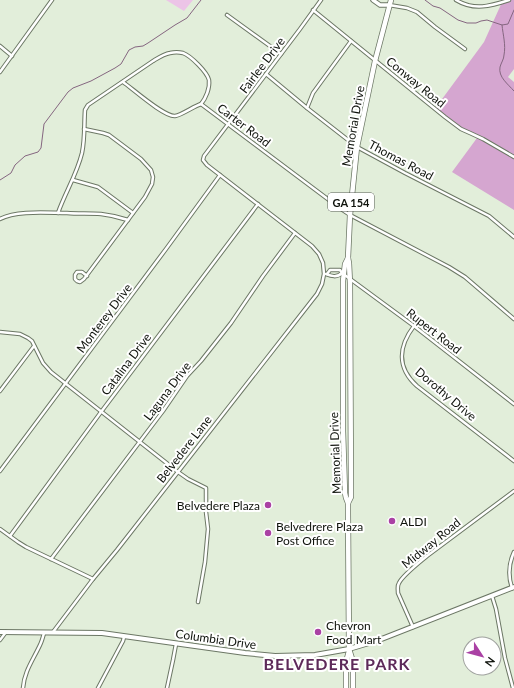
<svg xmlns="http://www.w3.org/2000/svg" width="514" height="688" viewBox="0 0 514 688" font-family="Lato,sans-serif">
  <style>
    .green { fill: #ecc4e7 }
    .forest { fill: #d5a6d0 }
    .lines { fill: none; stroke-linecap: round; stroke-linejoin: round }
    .stream { stroke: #856680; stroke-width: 1 }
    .minor-casing { stroke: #6c7765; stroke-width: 4.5 }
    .tertiary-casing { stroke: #6c7765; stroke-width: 5.5 }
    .secondary-casing { stroke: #6c7765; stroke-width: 6 }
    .primary-casing { stroke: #6c7765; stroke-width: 6 }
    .minor { stroke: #fff; stroke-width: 2.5 }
    .tertiary { stroke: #fff; stroke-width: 3.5 }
    .secondary { stroke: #fff; stroke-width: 4 }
    .primary { stroke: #fff; stroke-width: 4.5 }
    .poi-dot { fill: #aa41a4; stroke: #fff; stroke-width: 1.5 }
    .labels { text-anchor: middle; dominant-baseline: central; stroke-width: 4; stroke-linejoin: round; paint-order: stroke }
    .shield { fill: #fff; stroke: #575a55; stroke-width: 1 }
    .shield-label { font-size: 11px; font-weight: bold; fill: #0f130c }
    .street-label { font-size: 12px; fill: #0f130c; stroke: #fff }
    .poi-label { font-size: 12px; fill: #0f130c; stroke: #fff; text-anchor: start }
    .district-label { font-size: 16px; font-weight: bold; letter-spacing: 1px; fill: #5d2a59; stroke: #fff }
  </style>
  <rect width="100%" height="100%" fill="#e2eeda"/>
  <path class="green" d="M 166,0 L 193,0 L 184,11 Z"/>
  <path class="forest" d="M 503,0 L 514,0 L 514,69 L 508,77 L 514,82 L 514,210 L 452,172 L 477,138 L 434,110 L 484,42 Z"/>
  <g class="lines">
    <g class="stream">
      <path d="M 425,0 L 433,6 L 440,8 L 458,20 L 467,23 L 476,23 L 481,21 L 487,20 L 502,25 L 508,24 L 514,10"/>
      <path d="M 502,25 C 503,35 506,45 504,55 C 504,59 501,63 500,67 C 498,77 508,84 514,91"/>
      <path d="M 0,180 L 11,173 L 15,165 L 25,156 L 38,152 L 41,148 L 44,124 L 68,92 L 73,88 L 91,81 L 115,68 L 121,64 L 129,50 L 135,47 L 143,46 L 148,43 L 175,25 L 187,18 L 201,0"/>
    </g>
    <g class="minor-casing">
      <g id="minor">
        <path d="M 456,0 C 474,11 491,6 509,0"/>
        <path d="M 389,5 L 407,8 L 417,12 L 435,27 L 465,49"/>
        <path d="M 313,10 L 445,117 L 461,129 L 470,133 L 483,139 L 514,157"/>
        <path d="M 227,15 L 281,54"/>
        <path d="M 0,46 L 12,56"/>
        <path d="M 0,72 L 52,0"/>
        <path d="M 266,74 L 307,108 L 357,147 L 405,173 L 489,216 L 514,237"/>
        <path d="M 123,82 C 133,89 164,117 175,116 C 182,115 194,106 201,104"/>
        <path d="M 201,104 L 341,209 L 350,215 L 449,267 L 465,277 L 514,319"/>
        <path d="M 307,108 L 313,93 L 321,82 L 351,41"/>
        <path d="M 84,129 L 103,133 L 109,135 L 141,159 L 151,170 L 153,177 L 152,184 L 145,197 L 84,279 L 80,282 L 77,281 L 75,279 L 75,275 L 77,272 L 82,272 L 87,276"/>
        <path d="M 73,180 L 98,187 L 133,213"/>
        <path d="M 58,213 C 65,193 77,174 82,153 C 85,139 84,124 85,110 L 88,105 L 153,61 C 158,58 164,54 170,53 C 174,52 179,52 183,53 C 191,56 207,72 209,80 C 210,88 206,98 201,104"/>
        <path d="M 0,219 C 17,210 48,213 67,213 C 78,214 90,213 101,214 C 110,215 119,217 128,220"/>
        <path d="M 326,274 C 331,276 337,278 342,273"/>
        <path d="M 327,274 L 330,270 L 340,270 L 342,273 L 414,326 L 514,404"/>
        <path d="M 414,326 C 398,347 397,368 417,386 L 514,461"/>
        <path d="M 0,332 L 20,334 L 28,338 L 32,341 L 43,363 L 51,372 L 178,472 L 188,479 L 206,488 L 206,512 L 208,529 L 205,562 L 198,602"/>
        <path d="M 0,391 L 34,346"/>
        <path d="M 0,471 L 166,249 L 220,175"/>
        <path d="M 0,529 L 18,542 L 26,547 L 93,579"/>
        <path d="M 10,536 L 101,412 L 258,204"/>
        <path d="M 51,559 L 163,411 L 187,376 L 201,361 L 231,323 L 263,276 L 295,233"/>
        <path d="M 512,588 C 508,576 509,563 514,552"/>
        <path d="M 492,596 L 496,609 L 505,658 L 513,688"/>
        <path d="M 413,627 L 398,593 C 398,589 397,586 399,583 C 403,575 420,562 427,556 L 514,491"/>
        <path d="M 53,632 L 93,579 L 117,550 L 317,294 L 322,284 L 324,274 L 323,263 L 319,254 L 312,246 L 207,165 L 203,160 L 204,156 L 300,29 L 321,0"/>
        <path d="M 0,640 L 6,632"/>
        <path d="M 23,688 C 24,672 33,660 40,645 C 42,641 43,637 44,633"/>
        <path d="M 98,688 L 123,641 L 124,637"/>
        <path d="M 167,688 L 173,660 L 176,644"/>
      </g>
    </g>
    <g class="tertiary-casing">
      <path id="tertiary" d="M 373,0 L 380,5 L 389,5"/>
    </g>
    <g class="secondary-casing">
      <path id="secondary" d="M 0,632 L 102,633 L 245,653 L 275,656 L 315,655 L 349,649 L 379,640 L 514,587"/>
    </g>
    <g class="primary-casing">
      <g id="primary">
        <path d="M 348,258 L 349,263 L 350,283 L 351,491 L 351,497 L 348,503 L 348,513 L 349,649 L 353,662 L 353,688"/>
        <path d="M 348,503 L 346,498 L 345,493 L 343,431 L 343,281 L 345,264 L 348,258 L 350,215 L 357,147 L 375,61 L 391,0"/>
        <path d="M 346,688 L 346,662 L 349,651"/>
      </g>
    </g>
    <use href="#minor" class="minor"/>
    <use href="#tertiary" class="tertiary"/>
    <use href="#secondary" class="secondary"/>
    <use href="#primary" class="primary"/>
  </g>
  <g class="poi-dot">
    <circle cx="268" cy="505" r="4"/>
    <circle cx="392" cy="521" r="4"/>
    <circle cx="268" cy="533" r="4"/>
    <circle cx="318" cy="632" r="4"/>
  </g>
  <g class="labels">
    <rect class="shield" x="328" y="193" width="46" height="18" rx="3"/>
    <g class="shield-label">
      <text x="351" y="202">GA 154</text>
    </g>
    <g class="street-label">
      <text transform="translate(262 65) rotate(-53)">Fairlee Drive</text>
      <text transform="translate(416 82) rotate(39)">Conway Road</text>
      <text transform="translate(244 125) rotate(37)">Carter Road</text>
      <text transform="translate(353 126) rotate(-80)">Memorial Drive</text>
      <text transform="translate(401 160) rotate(28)">Thomas Road</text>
      <text transform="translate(104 318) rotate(-53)">Monterey Drive</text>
      <text transform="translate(434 331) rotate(38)">Rupert Road</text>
      <text transform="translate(126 364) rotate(-53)">Catalina Drive</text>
      <text transform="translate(167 391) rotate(-53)">Laguna Drive</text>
      <text transform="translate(446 394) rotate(40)">Dorothy Drive</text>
      <text transform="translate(184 449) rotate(-52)">Belvedere Lane</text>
      <text transform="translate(335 453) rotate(-92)">Memorial Drive</text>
      <text transform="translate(431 543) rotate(-39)">Midway Road</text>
      <text transform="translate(216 639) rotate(8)">Columbia Drive</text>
    </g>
    <g class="poi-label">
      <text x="260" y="505" text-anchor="end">Belvedere Plaza</text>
      <text x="400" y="521">ALDI</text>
      <text x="276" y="526">Belvedrere Plaza<tspan x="276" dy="14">Post Office</tspan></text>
      <text x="326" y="625">Chevron<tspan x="326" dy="14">Food Mart</tspan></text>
    </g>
    <g class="district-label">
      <text x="337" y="663">BELVEDERE PARK</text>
    </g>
  </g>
  <g transform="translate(482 656) rotate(126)"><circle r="19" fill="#ffffff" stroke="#9fa19e"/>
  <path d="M0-3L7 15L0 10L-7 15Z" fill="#aa41a4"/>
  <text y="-6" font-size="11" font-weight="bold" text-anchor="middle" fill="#0f130c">N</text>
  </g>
</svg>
